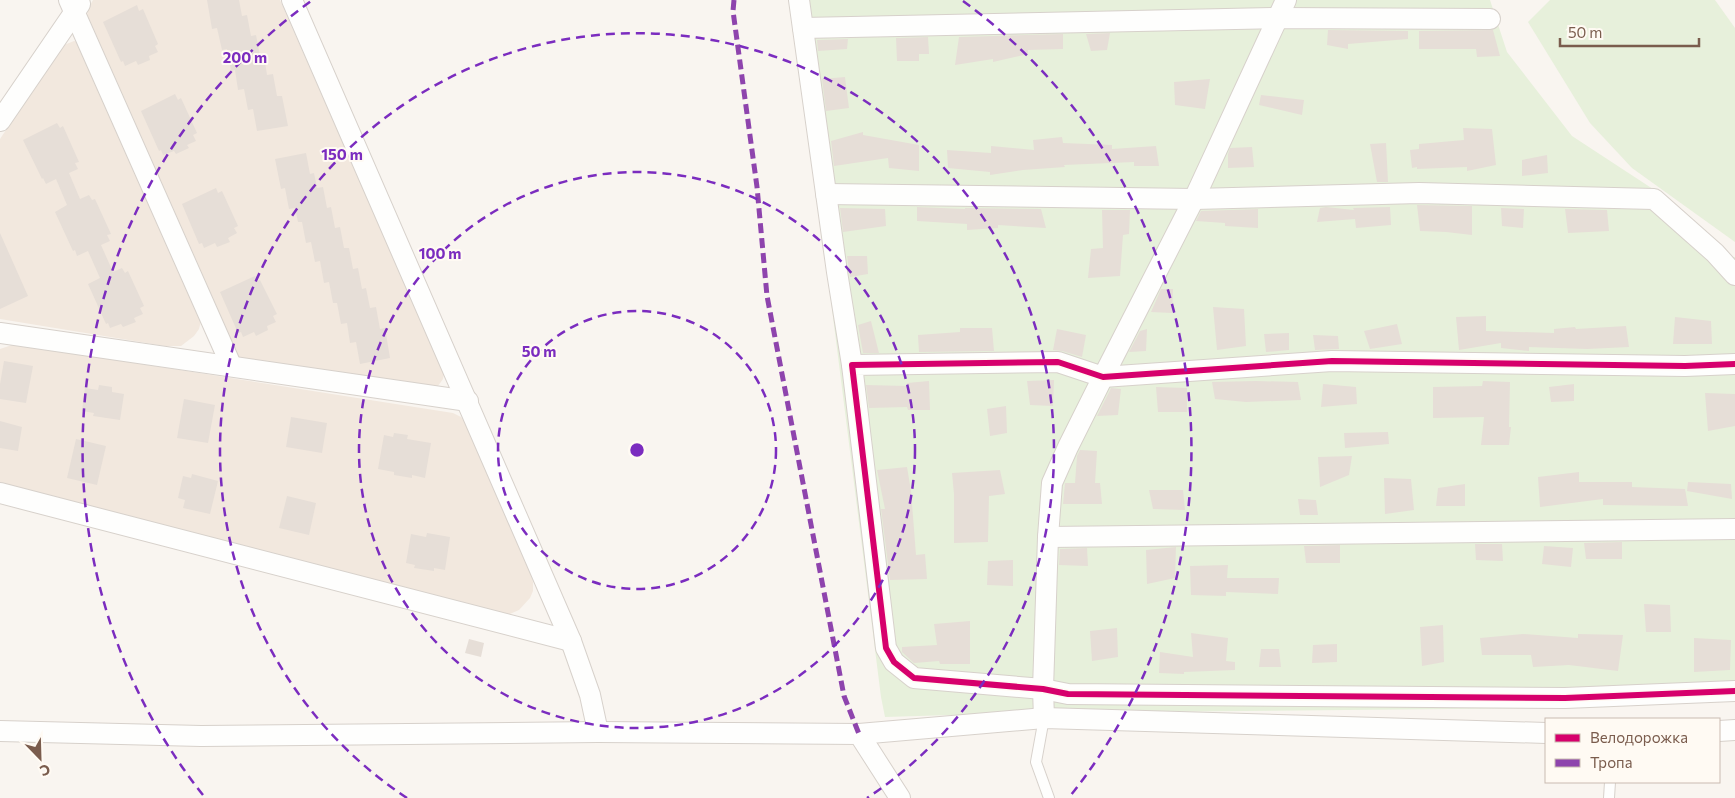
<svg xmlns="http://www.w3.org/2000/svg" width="1735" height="798" viewBox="0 0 1735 798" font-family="Commissioner,sans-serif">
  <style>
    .residential { fill: #f2e8de }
    .green { fill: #e7f0db }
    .building { fill: #e6ded7 }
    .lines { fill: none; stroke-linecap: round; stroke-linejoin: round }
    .lane-casing { stroke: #d7d1cb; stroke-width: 12 }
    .street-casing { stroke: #d7d1cb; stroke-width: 22 }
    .lane { stroke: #fefefd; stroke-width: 10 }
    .street { stroke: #fefefd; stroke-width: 20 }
    .quiet { stroke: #8e44ad; stroke-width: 5; stroke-dasharray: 10 5; stroke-linecap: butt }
    .cycleway-casing { stroke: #fffaf3; stroke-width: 9 }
    .cycleway { stroke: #d6006c; stroke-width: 6 }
    .ring { fill: none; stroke: #7b2cbf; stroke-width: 2.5; stroke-dasharray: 9 6 }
    .centre { fill: #7b2cbf; stroke: #fffaf3; stroke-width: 2.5 }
    .ring-label { font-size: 15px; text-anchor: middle; font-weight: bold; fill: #7b2cbf; stroke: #fffaf3; stroke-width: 4; stroke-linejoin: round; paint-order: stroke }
  </style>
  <rect width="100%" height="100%" fill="#f9f5f0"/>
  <g class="residential">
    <path d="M 93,0 L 280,0 L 441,366 L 444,374 L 443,379 L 438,386 L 434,388 L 248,361 L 240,358 L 234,352 L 89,23 L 87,16 L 88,9 Z"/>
    <path d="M 74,41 L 79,42 L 201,321 L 199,329 L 194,336 L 181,346 L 165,346 L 0,319 L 0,139 L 57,53 L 64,45 Z"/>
    <path d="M 15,344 L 453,413 L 461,417 L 466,424 L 530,572 L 533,582 L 533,591 L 530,598 L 519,610 L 505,616 L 497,615 L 0,483 L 0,349 Z"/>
  </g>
  <g class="green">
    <path d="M 793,0 L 1490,0 L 1507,52 L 1572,136 L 1656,191 L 1730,257 L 1735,257 L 1735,699 L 1553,708 L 1022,713 L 885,717 L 881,697 Z"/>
    <path d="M 1550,0 L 1715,0 L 1735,28 L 1735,242 L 1632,168 L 1590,123 L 1528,22 Z"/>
  </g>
  <g class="building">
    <path d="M 207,0 L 239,0 L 242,16 L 247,15 L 251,36 L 256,35 L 260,56 L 264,55 L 267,75 L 273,74 L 277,96 L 282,96 L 288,126 L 257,131 L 253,109 L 248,110 L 244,89 L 238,90 L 235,70 L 231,71 L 227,49 L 222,50 L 217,28 L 212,29 Z"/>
    <path d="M 137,5 L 139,11 L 143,9 L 158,44 L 155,46 L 158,52 L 149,56 L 150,60 L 138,65 L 136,61 L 125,66 L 123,61 L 121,62 L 103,22 Z"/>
    <path d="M 1328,30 L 1408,31 L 1408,39 L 1348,44 L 1348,49 L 1327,45 Z"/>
    <path d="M 1493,30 L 1500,56 L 1477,57 L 1476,49 L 1419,49 L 1419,31 Z"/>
    <path d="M 1110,33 L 1107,50 L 1091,51 L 1086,34 Z"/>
    <path d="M 1063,34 L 1063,49 L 1028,50 L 1028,54 L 993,62 L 993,59 L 955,65 L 959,37 Z"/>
    <path d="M 928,37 L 929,54 L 919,54 L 919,61 L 897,61 L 896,38 Z"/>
    <path d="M 848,39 L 847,49 L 818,51 L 817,40 Z"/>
    <path d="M 845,77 L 849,108 L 826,111 L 822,79 Z"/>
    <path d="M 1210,79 L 1205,109 L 1175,105 L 1174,82 Z"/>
    <path d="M 175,94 L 178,100 L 181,98 L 197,133 L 193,135 L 196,141 L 187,145 L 189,148 L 176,154 L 174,151 L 163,155 L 161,150 L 159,151 L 141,111 Z"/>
    <path d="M 1261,95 L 1304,100 L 1302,115 L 1259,105 Z"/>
    <path d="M 57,123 L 60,128 L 63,126 L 79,162 L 75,163 L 78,169 L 69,173 L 80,199 L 89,195 L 92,200 L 95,199 L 111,234 L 107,235 L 110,241 L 101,245 L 113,272 L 122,268 L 125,273 L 128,271 L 144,306 L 140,308 L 143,314 L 134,318 L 136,322 L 123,327 L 121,324 L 110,328 L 108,323 L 106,324 L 88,284 L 100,278 L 88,251 L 77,256 L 75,250 L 73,251 L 55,212 L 67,205 L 56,179 L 46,184 L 43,178 L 42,179 L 23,140 Z"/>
    <path d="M 1463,128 L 1492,129 L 1496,165 L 1467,171 L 1467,167 L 1417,169 L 1417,167 L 1412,168 L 1410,150 L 1419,149 L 1419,144 L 1464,140 Z"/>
    <path d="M 863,132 L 863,135 L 919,145 L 919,171 L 889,168 L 888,158 L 834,166 L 831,141 Z"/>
    <path d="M 1062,137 L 1063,143 L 1112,145 L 1112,149 L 1156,146 L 1159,166 L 1134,166 L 1134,162 L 1064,165 L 1065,167 L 1023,170 L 990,175 L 990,172 L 948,168 L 947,150 L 991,153 L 991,146 L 1034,150 L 1033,140 Z"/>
    <path d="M 1386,143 L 1388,182 L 1377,182 L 1370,144 Z"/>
    <path d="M 1252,147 L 1254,167 L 1228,168 L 1228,154 L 1230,148 Z"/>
    <path d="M 306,153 L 310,174 L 314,173 L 317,188 L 323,187 L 327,208 L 331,207 L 335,228 L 340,227 L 344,248 L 349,248 L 353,269 L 358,268 L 362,289 L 366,288 L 370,308 L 376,307 L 380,329 L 385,328 L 390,358 L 360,364 L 356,342 L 350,343 L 347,323 L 341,324 L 337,303 L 333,303 L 329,282 L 324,283 L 320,261 L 315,262 L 311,242 L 306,243 L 302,222 L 298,222 L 295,208 L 289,209 L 285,188 L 281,189 L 275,159 Z"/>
    <path d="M 1547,155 L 1548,173 L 1522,176 L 1522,160 Z"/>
    <path d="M 216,188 L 218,193 L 222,191 L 238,226 L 234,228 L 237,233 L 228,238 L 230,242 L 217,247 L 215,243 L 204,248 L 202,243 L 199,244 L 182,204 Z"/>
    <path d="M 1417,205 L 1472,206 L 1472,235 L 1446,232 L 1420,231 Z"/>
    <path d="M 917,207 L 965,209 L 965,208 L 1041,209 L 1046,228 L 998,225 L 998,228 L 967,230 L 967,224 L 917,221 Z"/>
    <path d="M 1326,207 L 1354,210 L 1353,208 L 1390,207 L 1391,225 L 1356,228 L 1355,219 L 1317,222 L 1320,208 Z"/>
    <path d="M 840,208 L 885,209 L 886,226 L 843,232 Z"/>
    <path d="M 1501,208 L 1524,209 L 1523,228 L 1502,226 Z"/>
    <path d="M 1258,209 L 1258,228 L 1225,226 L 1225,223 L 1196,221 L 1201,211 Z"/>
    <path d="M 1565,209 L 1607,210 L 1609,231 L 1568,233 Z"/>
    <path d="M 1102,210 L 1130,210 L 1129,234 L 1123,235 L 1120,276 L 1088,278 L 1091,249 L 1103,248 Z"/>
    <path d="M 0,233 L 28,296 L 0,309 Z"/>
    <path d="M 847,256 L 867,256 L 868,274 L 850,277 Z"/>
    <path d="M 255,276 L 257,281 L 260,280 L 277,314 L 273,316 L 276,322 L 267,326 L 268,330 L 256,336 L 254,332 L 243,337 L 241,332 L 238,333 L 220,292 Z"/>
    <path d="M 1161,289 L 1173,289 L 1172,313 L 1151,312 Z"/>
    <path d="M 1213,307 L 1244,309 L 1246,346 L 1217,350 Z"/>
    <path d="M 1486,316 L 1486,331 L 1554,333 L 1554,329 L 1575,327 L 1576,329 L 1626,326 L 1629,347 L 1587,349 L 1529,347 L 1529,351 L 1501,348 L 1501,343 L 1459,350 L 1456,317 Z"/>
    <path d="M 1675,317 L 1711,321 L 1712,344 L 1673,344 Z"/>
    <path d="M 871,321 L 879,353 L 863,353 L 858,325 Z"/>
    <path d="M 1397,324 L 1402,344 L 1370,349 L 1364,331 Z"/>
    <path d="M 960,328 L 992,328 L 994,351 L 919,352 L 918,335 L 960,332 Z"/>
    <path d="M 1057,329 L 1086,335 L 1082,357 L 1062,351 L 1053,350 Z"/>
    <path d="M 1147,329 L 1146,351 L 1129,352 L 1140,331 Z"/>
    <path d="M 1289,333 L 1289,350 L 1266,352 L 1264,334 Z"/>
    <path d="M 1313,335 L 1338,336 L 1339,349 L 1315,350 Z"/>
    <path d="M 4,361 L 33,366 L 26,403 L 0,399 L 0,384 Z"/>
    <path d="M 1054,380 L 1053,406 L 1030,405 L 1027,381 Z"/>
    <path d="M 929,381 L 930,410 L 908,410 L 907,407 L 869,408 L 866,385 L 907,386 L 907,383 Z"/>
    <path d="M 1256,381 L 1298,382 L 1301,400 L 1246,402 L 1215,399 L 1212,382 Z"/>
    <path d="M 1483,381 L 1510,382 L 1509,427 L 1511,427 L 1509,445 L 1481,445 L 1484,417 L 1433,418 L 1433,387 L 1482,386 Z"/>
    <path d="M 1323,384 L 1356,387 L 1357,404 L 1321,407 Z"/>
    <path d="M 1574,384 L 1574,401 L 1551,402 L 1549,387 Z"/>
    <path d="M 99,385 L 112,387 L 112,392 L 124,394 L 120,420 L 93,416 L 94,413 L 82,411 L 85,388 L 98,390 Z"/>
    <path d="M 1156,387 L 1187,388 L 1187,412 L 1158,412 Z"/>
    <path d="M 1111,388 L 1121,389 L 1118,415 L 1097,416 Z"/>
    <path d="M 1705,393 L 1735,394 L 1735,426 L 1708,431 Z"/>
    <path d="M 184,399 L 215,405 L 208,443 L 177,438 Z"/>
    <path d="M 1006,406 L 1007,433 L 990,436 L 987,409 Z"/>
    <path d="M 291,417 L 327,423 L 322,453 L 286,447 Z"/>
    <path d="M 0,421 L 22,427 L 18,451 L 0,448 Z"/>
    <path d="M 1388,432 L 1389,444 L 1345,448 L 1344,433 Z"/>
    <path d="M 394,433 L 408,435 L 407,439 L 431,443 L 425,478 L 412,475 L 412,478 L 394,475 L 394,472 L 378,469 L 384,435 L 393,437 Z"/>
    <path d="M 76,439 L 106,446 L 97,485 L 67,478 Z"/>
    <path d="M 1080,450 L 1097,451 L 1095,483 L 1100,483 L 1102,504 L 1063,504 L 1065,483 L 1075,483 L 1077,456 Z"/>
    <path d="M 1352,456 L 1349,475 L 1320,487 L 1318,457 Z"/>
    <path d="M 907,467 L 911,491 L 916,555 L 925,554 L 927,579 L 890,580 L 881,509 L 885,509 L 877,470 Z"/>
    <path d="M 1000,470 L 1005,494 L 989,496 L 988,542 L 954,543 L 954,494 L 952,473 Z"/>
    <path d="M 1579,472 L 1579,482 L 1632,482 L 1632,487 L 1685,489 L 1688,506 L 1603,505 L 1603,499 L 1540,507 L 1538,477 Z"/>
    <path d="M 192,474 L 218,481 L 210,514 L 183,508 L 185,500 L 178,498 L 183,476 L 191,478 Z"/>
    <path d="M 1384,478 L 1411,479 L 1414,510 L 1385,514 Z"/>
    <path d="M 1688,482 L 1731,484 L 1732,499 L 1687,491 Z"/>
    <path d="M 1465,484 L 1465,506 L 1436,506 L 1438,488 Z"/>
    <path d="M 1149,490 L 1183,490 L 1185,510 L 1153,509 Z"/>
    <path d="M 287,496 L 316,503 L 309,535 L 279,528 Z"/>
    <path d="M 1298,499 L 1316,500 L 1318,515 L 1300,515 Z"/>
    <path d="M 427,533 L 450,537 L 445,570 L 434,568 L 434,571 L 414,568 L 415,565 L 406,563 L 411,534 L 426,537 Z"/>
    <path d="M 1622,542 L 1622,559 L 1586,559 L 1584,543 Z"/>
    <path d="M 1475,544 L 1502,544 L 1503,561 L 1476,560 Z"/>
    <path d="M 1340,545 L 1340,563 L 1306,563 L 1304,546 Z"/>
    <path d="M 1544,546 L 1573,548 L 1571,567 L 1542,564 Z"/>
    <path d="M 1176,547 L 1175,578 L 1147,584 L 1146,550 Z"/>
    <path d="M 1087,548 L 1088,566 L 1059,565 L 1060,549 Z"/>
    <path d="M 1013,560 L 1013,586 L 987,585 L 988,561 Z"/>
    <path d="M 1228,565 L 1227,578 L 1279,578 L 1278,594 L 1226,592 L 1226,596 L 1191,595 L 1190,566 Z"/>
    <path d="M 1644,604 L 1670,605 L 1671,632 L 1646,632 Z"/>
    <path d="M 970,621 L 970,664 L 940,664 L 939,661 L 914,663 L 902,652 L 902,647 L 937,645 L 934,624 Z"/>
    <path d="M 1443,625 L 1444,662 L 1422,666 L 1420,627 Z"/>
    <path d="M 1117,628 L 1118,657 L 1092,661 L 1090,631 Z"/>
    <path d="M 1191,633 L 1228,638 L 1226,661 L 1235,662 L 1235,670 L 1184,672 L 1184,674 L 1159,673 L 1160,652 L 1193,657 Z"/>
    <path d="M 1523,634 L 1578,638 L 1578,634 L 1623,635 L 1618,671 L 1569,665 L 1533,667 L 1531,655 L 1482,655 L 1480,638 Z"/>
    <path d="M 1694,638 L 1731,640 L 1730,670 L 1694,672 Z"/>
    <path d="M 469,639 L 484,643 L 481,657 L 465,653 Z"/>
    <path d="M 1337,644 L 1337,662 L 1312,663 L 1313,645 Z"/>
    <path d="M 1261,649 L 1279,649 L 1281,667 L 1259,667 Z"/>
  </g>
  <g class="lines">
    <g class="lane-casing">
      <g id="lane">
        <path d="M 1044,718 L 1036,762 L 1049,798"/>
        <path d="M 1609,798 L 1610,782"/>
      </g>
    </g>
    <g class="street-casing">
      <g id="street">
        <path d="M 69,0 L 231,365"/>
        <path d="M 292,0 L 571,641 L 590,695 L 598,732"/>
        <path d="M 799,0 L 837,272 L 852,365"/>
        <path d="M 803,28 L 1278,18 L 1490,19"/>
        <path d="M 0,121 L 80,4"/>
        <path d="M 826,194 L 1194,199 L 1419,193 L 1654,199 L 1715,253 L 1735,275"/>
        <path d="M 0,333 L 468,401"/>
        <path d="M 1735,364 L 1685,366 L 1332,361 L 1103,377 L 1058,362 L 852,365 L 886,648 L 894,662 L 914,678 L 1043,689 L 1068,694 L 1565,698 L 1735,691"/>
        <path d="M 0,493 L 571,641"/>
        <path d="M 1048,537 L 1735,529"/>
        <path d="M 1044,718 L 1043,689 L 1048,537 L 1052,483 L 1068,447 L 1103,377 L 1194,199 L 1286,0"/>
        <path d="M 0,731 L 201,736 L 598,732 L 859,734 L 900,798"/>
        <path d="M 1719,731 L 1735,730"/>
        <path d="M 859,734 L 1044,718 L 1546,733"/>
      </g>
    </g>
    <use href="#lane" class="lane"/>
    <use href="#street" class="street"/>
    <path class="quiet" d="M 734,0 L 733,11 L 757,187 L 767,296 L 844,696 L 859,734"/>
    <g class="cycleway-casing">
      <path id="cycleway" d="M 1735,364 L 1685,366 L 1332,361 L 1103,377 L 1058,362 L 852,365 L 886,648 L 894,662 L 914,678 L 1043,689 L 1068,694 L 1565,698 L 1735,691"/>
    </g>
    <use href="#cycleway" class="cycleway"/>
  </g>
  <g class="ring">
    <circle cx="637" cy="450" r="139"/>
    <circle cx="637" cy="450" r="278"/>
    <path d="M407 798A417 417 0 1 1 867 798"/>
    <path d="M203 795A555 555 0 0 1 311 1M963 1A555 555 0 0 1 1071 795"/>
  </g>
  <circle cx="637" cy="450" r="8" class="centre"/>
  <g class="ring-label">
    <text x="245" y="63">200 m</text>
    <text x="342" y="160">150 m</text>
    <text x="440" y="259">100 m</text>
    <text x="539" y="357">50 m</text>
  </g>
  <rect x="1545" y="718" width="175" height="65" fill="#fffaf3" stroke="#cabbb1"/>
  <rect x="1555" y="734" width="25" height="8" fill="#d6006c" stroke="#cabbb1"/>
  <text x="1590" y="743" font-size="15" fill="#7a5c4d">Велодорожка</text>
  <rect x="1555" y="759" width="25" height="8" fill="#8e44ad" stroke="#cabbb1"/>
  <text x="1590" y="768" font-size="15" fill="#7a5c4d">Тропа</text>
  <g transform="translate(40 758) rotate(157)" stroke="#fffaf3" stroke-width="4" paint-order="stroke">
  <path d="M0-4L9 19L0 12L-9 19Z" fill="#7a5c4d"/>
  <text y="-8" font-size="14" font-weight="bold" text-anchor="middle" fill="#7a5c4d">С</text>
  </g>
  <path d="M1560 38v8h139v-8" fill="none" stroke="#7a5c4d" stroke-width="2.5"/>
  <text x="1568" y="38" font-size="15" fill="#7a5c4d" stroke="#fffaf3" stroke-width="4" paint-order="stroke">50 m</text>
</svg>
